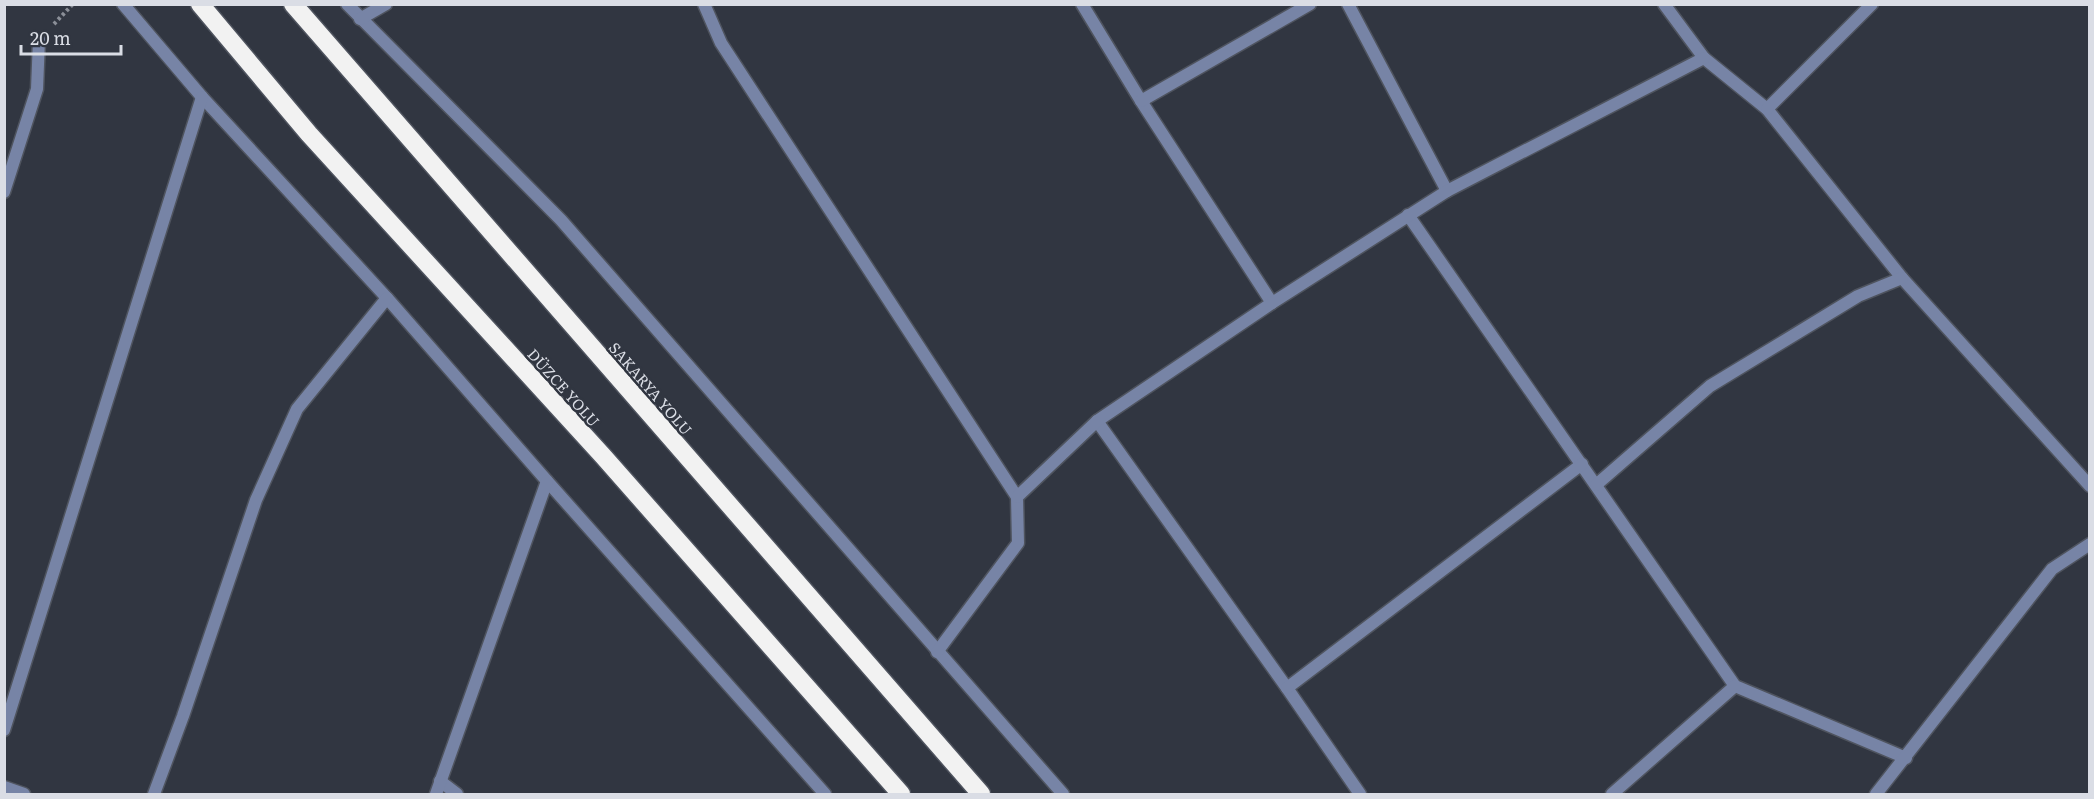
<svg xmlns="http://www.w3.org/2000/svg" width="2094" height="799" viewBox="0 0 2094 799" font-family="Literata,serif">
  <style>
    .lines { fill: none; stroke-linecap: round; stroke-linejoin: round }
    .street-casing { stroke: #4f545f; stroke-width: 15 }
    .highway-casing { stroke: #4f545f; stroke-width: 21 }
    .path { stroke: #8b8f98; stroke-width: 4; stroke-dasharray: 3 3; stroke-linecap: butt }
    .street { stroke: #7784a6; stroke-width: 12 }
    .highway { stroke: #f2f2f2; stroke-width: 18 }
    .labels { text-anchor: middle; dominant-baseline: central; stroke-width: 5; stroke-linejoin: round; paint-order: stroke }
    .street-label { font-size: 15px; fill: #dadde5; stroke: #313641 }
  </style>
  <rect width="100%" height="100%" fill="#313641"/>
  <g class="lines">
    <g class="street-casing">
      <g id="street">
        <path d="M 123,4 L 202,97 L 387,298 L 547,481 L 825,794"/>
        <path d="M 347,4 L 561,220 L 1063,794"/>
        <path d="M 704,4 L 721,43 L 1017,497 L 1018,543 L 937,652"/>
        <path d="M 1082,4 L 1141,101 L 1272,303"/>
        <path d="M 1348,4 L 1447,191"/>
        <path d="M 1664,4 L 1704,58 L 1767,109 L 1902,278 L 2090,486"/>
        <path d="M 360,19 L 386,4"/>
        <path d="M 1141,101 L 1310,4"/>
        <path d="M 1767,109 L 1872,4"/>
        <path d="M 4,192 L 37,89 L 39,40"/>
        <path d="M 1408,215 L 1735,686 L 1906,758"/>
        <path d="M 1097,421 L 1287,688 L 1360,794"/>
        <path d="M 1596,485 L 1710,386 L 1858,296 L 1902,278"/>
        <path d="M 1017,497 L 1097,421 L 1272,303 L 1447,191 L 1704,58"/>
        <path d="M 1287,688 L 1582,464"/>
        <path d="M 4,730 L 202,97"/>
        <path d="M 440,781 L 457,794"/>
        <path d="M 4,787 L 24,794"/>
        <path d="M 154,794 L 183,716 L 256,500 L 297,409 L 387,298"/>
        <path d="M 436,794 L 547,481"/>
        <path d="M 1612,794 L 1735,686"/>
        <path d="M 1876,794 L 2052,569 L 2090,544"/>
      </g>
    </g>
    <g class="highway-casing">
      <g id="highway">
        <path d="M 200,4 L 309,134 L 603,456 L 901,794"/>
        <path d="M 293,4 L 981,794"/>
      </g>
    </g>
    <path class="path" d="M 54,24 L 73,4"/>
    <use href="#street" class="street"/>
    <use href="#highway" class="highway"/>
  </g>
  <g class="labels">
    <g class="street-label">
      <text transform="translate(564 387) rotate(48)">DÜZCE YOLU</text>
      <text transform="translate(651 388) rotate(49)">SAKARYA YOLU</text>
    </g>
  </g>
  <rect width="2094" height="799" fill="none" stroke="#dadde5" stroke-width="12"/>
  <path d="M21 45v9h100v-9" fill="none" stroke="#dadde5" stroke-width="3"/>
  <text x="30" y="45" font-size="18" fill="#dadde5" stroke="#313641" stroke-width="4.5" paint-order="stroke">20 m</text>
</svg>
